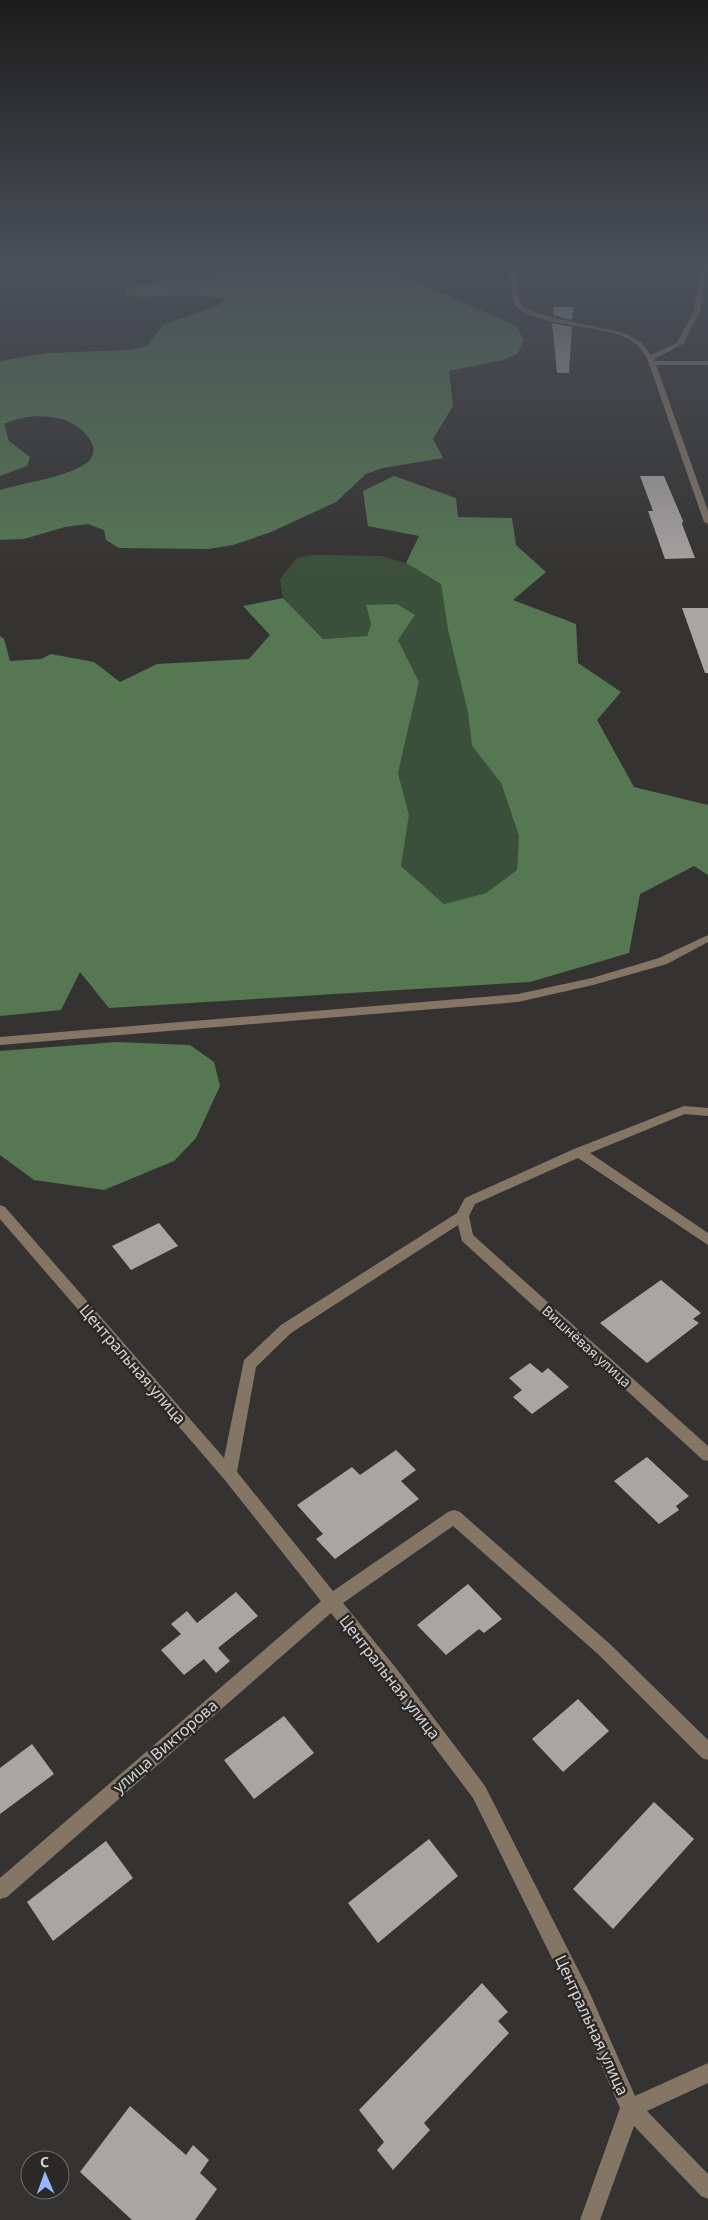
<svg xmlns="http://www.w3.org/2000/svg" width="708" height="2220" viewBox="0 0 708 2220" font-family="'Noto Sans',sans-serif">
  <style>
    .green { fill: #3b503a }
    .forest { fill: #557752 }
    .building { fill: #a9a5a3 }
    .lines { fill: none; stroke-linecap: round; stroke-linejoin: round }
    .minor { fill: #857565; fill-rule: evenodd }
    .labels { text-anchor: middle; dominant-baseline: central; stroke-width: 5; stroke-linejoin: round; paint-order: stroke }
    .street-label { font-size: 14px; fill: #d4d3d1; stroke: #2b2927 }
    .near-street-label { font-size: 16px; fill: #d4d3d1; stroke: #2b2927 }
  </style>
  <rect width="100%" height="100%" fill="#353331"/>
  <path class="green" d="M 311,555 L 381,556 L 406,563 L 441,584 L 448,630 L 468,713 L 472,746 L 501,783 L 519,836 L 517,870 L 486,893 L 444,904 L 401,866 L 409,815 L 398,773 L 419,682 L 398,640 L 366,605 L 371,624 L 367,636 L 323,639 L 283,598 L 280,579 L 297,558 Z"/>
  <g class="forest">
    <path d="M 235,269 L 389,269 L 516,326 L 524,340 L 517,354 L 503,360 L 449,371 L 453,406 L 433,439 L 443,458 L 383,468 L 366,474 L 336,502 L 271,532 L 233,545 L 208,549 L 119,548 L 106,540 L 104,530 L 88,524 L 65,527 L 24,539 L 0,540 L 0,490 C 26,482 58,479 82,466 C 110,451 80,423 61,419 C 41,414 22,416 4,424 L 9,441 L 30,457 L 27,466 L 0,476 L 0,361 L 47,353 L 130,350 L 147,346 L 163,325 L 219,305 L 222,299 C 192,291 157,299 126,296 L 127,290 L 159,281 L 222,275 L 236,271 Z"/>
    <path d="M 394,476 L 456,498 L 458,517 L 512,518 L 516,545 L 546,572 L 513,600 L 576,624 L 578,663 L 621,692 L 597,720 L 634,787 L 708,805 L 708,875 L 694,866 L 640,894 L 629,953 L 530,982 L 109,1008 L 80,972 L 61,1010 L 0,1016 L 0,636 L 4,639 L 10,661 L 41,659 L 51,654 L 94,662 L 120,682 L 157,664 L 249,659 L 270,635 L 243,606 L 283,598 L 323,639 L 367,636 L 371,624 L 366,605 L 397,604 L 415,615 L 398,640 L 419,682 L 398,773 L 409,815 L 401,866 L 444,904 L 486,893 L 517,870 L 519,836 L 501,783 L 472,746 L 468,713 L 448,630 L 441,584 L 406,563 L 419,536 L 368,526 L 363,491 Z"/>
    <path d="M 117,1042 L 190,1045 L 214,1062 L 220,1086 L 196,1138 L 174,1161 L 104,1190 L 34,1180 L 0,1155 L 0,1051 Z"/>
  </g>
  <g class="building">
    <path d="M 554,307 L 573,307 L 572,320 L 553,315 Z"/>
    <path d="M 552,323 L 572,327 L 569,373 L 557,373 Z"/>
    <path d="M 640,476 L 664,476 L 683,521 L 682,524 L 695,558 L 665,559 L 648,511 L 653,511 Z"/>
    <path d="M 682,608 L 708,608 L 708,673 L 705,673 Z"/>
    <path d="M 159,1223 L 178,1246 L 131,1270 L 112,1246 Z"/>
    <path d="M 661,1280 L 701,1313 L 693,1319 L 699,1323 L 647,1363 L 600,1323 Z"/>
    <path d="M 530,1363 L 542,1373 L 548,1368 L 569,1387 L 532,1414 L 513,1397 L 522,1390 L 509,1378 Z"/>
    <path d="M 396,1450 L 416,1470 L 401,1481 L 419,1499 L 335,1559 L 316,1539 L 323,1534 L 297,1505 L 352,1467 L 360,1475 Z"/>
    <path d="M 647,1457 L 689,1496 L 676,1506 L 679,1510 L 659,1524 L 614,1481 Z"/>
    <path d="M 468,1584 L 502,1619 L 484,1633 L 479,1629 L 446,1655 L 417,1625 Z"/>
    <path d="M 236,1592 L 258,1616 L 218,1648 L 230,1661 L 216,1673 L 204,1659 L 184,1675 L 161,1650 L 181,1634 L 171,1624 L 187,1611 L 197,1623 Z"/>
    <path d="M 578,1699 L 609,1731 L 563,1772 L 532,1739 Z"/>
    <path d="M 284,1716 L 314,1753 L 254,1799 L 224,1760 Z"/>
    <path d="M 32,1744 L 54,1774 L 0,1814 L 0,1768 Z"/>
    <path d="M 654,1802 L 694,1839 L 613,1929 L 573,1889 Z"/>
    <path d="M 429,1839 L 458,1876 L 378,1943 L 348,1903 Z"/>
    <path d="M 106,1841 L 133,1878 L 53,1941 L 27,1902 Z"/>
    <path d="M 482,1983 L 508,2012 L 498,2021 L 509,2033 L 424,2123 L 430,2130 L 393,2170 L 377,2150 L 384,2142 L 359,2110 Z"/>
    <path d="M 130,2106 L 186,2155 L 193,2145 L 209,2160 L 200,2173 L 217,2189 L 195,2220 L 132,2220 L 80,2172 Z"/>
  </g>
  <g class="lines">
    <g class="minor">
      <path d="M 509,269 L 515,269 L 520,304 L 530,311 L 555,318 L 624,333 L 641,342 L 651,355 L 677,343 L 694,311 L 700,269 L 706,269 L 700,311 L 683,344 L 654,359 L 654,361 L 708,361 L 708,365 L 656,365 L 708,511 L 708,524 L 704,522 L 647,358 C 644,354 641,349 638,346 C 615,322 543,331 514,305 Z"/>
      <path d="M 708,935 L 708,942 L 667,964 L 593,985 L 518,1002 L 0,1045 L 0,1037 L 518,994 L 592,978 L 659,958 Z"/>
      <path d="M 684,1106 L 708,1108 L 708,1116 L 685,1114 L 590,1153 L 708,1233 L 708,1245 L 578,1158 L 475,1204 L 469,1216 L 473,1235 L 708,1446 L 708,1461 L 703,1460 L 462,1241 L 458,1225 L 291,1333 L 256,1367 L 237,1472 L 333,1591 L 448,1512 L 454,1510 L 460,1512 L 611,1645 L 708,1740 L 708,1760 L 702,1758 L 599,1655 L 453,1526 L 343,1603 L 396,1668 L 485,1786 L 588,1989 L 635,2096 L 708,2063 L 708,2083 L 647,2111 L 708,2174 L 708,2199 L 701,2196 L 634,2126 L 600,2220 L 580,2220 L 620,2108 L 574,2003 L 473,1798 L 384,1680 L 331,1613 L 7,1897 L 0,1899 L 0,1878 L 321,1601 L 224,1479 L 0,1219 L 0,1205 L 5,1207 L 224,1458 L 244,1360 L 281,1325 L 457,1213 L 465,1198 L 574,1149 Z"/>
    </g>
  </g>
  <linearGradient id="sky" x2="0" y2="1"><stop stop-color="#1d1c1b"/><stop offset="0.46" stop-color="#4b505a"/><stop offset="1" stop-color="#4b505a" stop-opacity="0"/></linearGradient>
  <rect width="708" height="579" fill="url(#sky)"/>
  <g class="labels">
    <g class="street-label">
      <text transform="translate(587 1346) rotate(42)">Вишнёвая улица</text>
    </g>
    <g class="near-street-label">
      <text transform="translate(133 1364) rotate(49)">Центральная улица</text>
      <text transform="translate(390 1677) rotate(52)">Центральная улица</text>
      <text transform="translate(165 1746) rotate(-41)">улица Викторова</text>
      <text transform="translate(592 2025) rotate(65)">Центральная улица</text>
    </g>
  </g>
  <g transform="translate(45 2175) rotate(358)"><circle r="24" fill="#2b2927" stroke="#6f6d6b"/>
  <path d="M0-4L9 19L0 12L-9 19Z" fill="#94b7fd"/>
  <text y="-8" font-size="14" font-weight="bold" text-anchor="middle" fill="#d4d3d1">С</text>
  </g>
</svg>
